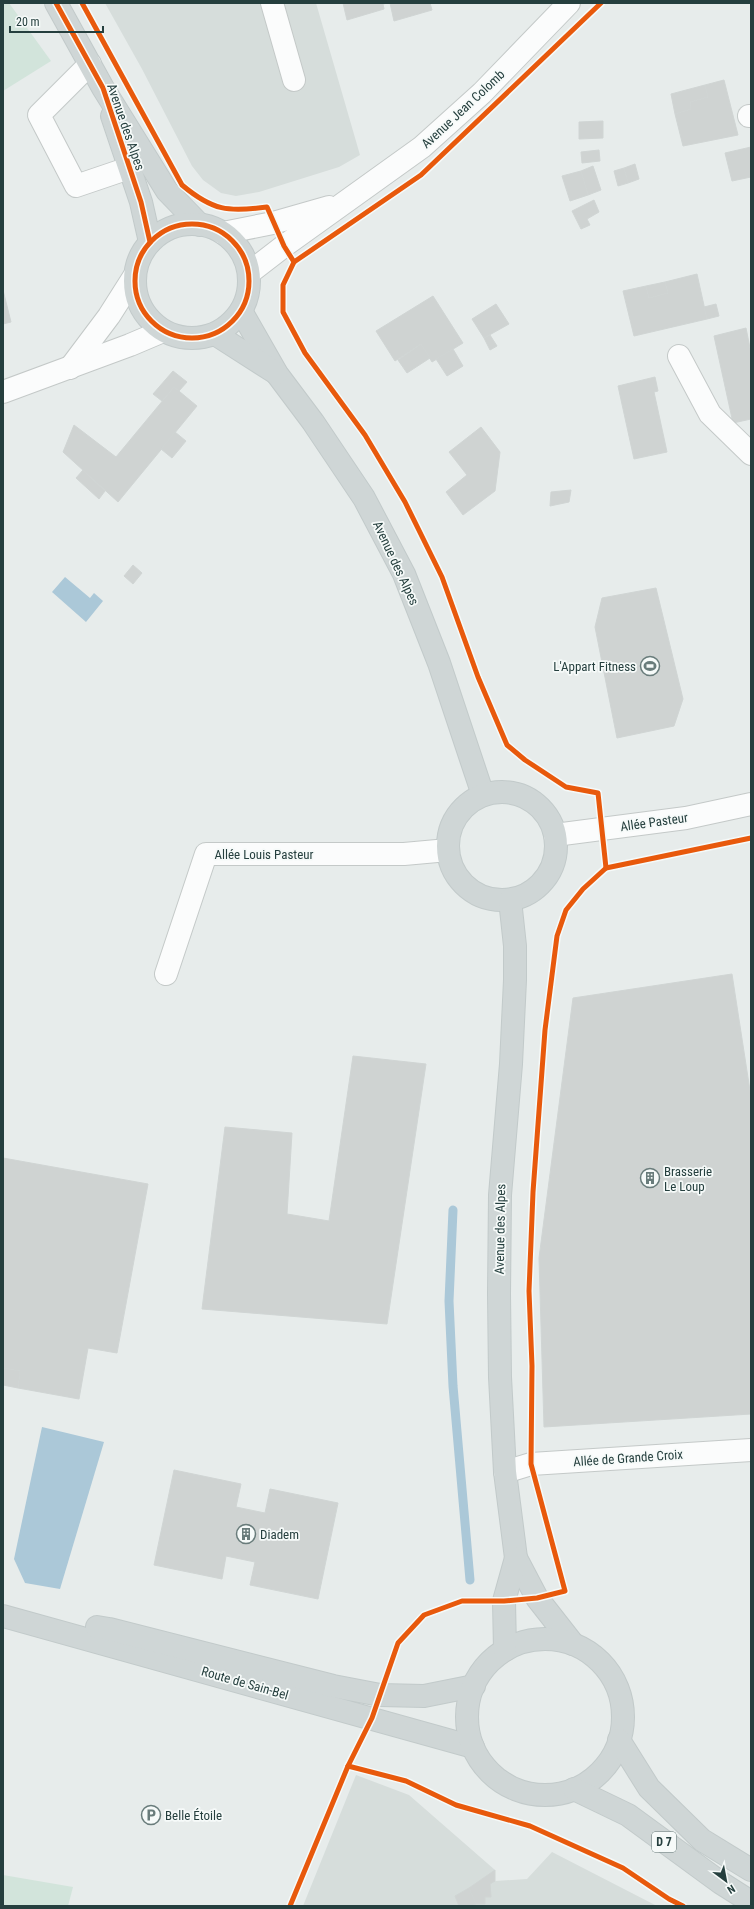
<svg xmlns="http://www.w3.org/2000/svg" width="754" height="1909" viewBox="0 0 754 1909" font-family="'Roboto Condensed',sans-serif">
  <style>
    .built { fill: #d6dddb }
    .green { fill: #d2e4db }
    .water { fill: #abc8d8 }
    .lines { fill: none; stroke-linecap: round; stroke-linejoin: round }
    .stream { stroke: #abc8d8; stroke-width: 9 }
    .building { fill: #cfd3d2; stroke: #d0d5d4 }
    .minor-casing { stroke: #c4c9c8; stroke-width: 24 }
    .major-casing { stroke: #c2caca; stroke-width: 24 }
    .minor { stroke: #fbfcfc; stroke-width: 22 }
    .major { stroke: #cfd6d6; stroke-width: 22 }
    .cycleway-casing { stroke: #f6faf9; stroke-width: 8 }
    .cycleway { stroke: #e8590c; stroke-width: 5 }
    .labels { text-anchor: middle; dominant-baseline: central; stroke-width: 3.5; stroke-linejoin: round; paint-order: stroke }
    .shield { fill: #f6faf9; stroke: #647776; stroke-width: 1 }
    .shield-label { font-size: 12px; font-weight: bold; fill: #253f3e }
    .street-label { font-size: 13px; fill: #253f3e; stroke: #f6faf9 }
    .poi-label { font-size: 13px; fill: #253f3e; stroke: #f6faf9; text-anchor: start }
  </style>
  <rect width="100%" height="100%" fill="#e7eceb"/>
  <g class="built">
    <path d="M 105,3 L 316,3 L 360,155 L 339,167 L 259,192 L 236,196 L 221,193 L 203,180 L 192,166 L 142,69 Z"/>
    <path d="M 356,1775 L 409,1795 L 495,1870 L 495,1881 L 527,1879 L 552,1852 L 657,1906 L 303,1906 Z"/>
  </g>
  <g class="green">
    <path d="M 3,3 L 9,3 L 51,61 L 3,91 Z"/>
    <path d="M 3,1875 L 73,1887 L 68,1906 L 3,1906 Z"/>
  </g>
  <g class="water">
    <path d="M 65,577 L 90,598 L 94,593 L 103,601 L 86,622 L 52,592 Z"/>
    <path d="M 42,1427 L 104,1442 L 60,1589 L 25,1583 L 14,1559 Z"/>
  </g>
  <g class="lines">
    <path class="stream" d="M 453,1210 L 449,1301 L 453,1386 L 470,1580"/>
  </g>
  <g class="building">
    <path d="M 343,3 L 388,3 L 383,4 L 384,9 L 347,20 Z"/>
    <path d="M 390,3 L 430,3 L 432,10 L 394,21 Z"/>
    <path d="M 724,80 L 738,135 L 683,146 L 675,114 L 691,109 L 690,102 L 708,97 L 705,85 Z"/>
    <path d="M 705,85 L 708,97 L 690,102 L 691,109 L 675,114 L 671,94 Z"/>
    <path d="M 603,121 L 603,138 L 579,139 L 579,122 Z"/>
    <path d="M 751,147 L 751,177 L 732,181 L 725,153 Z"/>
    <path d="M 599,150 L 600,161 L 582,163 L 581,152 Z"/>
    <path d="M 635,164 L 639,179 L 628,183 L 624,168 Z"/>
    <path d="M 593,166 L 601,190 L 588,195 L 581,171 Z"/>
    <path d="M 624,168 L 628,183 L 618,186 L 614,171 Z"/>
    <path d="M 581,171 L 588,195 L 570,201 L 562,176 Z"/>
    <path d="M 594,200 L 599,212 L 587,219 L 590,225 L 581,229 L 572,211 Z"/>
    <path d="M 697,274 L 707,319 L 634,336 L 623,291 L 646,286 L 649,298 L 668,293 L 665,282 Z"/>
    <path d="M 665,282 L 668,293 L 649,298 L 646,286 Z"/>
    <path d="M 3,290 L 11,322 L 3,324 Z"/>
    <path d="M 433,296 L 463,343 L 432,362 L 421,344 L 395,361 L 376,331 Z"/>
    <path d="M 496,304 L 509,324 L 484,338 L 472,319 Z"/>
    <path d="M 716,304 L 719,316 L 707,319 L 704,307 Z"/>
    <path d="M 746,328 L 751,353 L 751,419 L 733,423 L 714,336 Z"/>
    <path d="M 490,335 L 497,346 L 490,350 L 484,338 Z"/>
    <path d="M 421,344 L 430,358 L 407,373 L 398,360 Z"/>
    <path d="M 453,349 L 463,366 L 447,376 L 436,359 Z"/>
    <path d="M 173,371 L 187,382 L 179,391 L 174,387 L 162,401 L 153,394 Z"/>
    <path d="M 655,377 L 658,391 L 654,392 L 667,452 L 634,459 L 618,386 Z"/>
    <path d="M 174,387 L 197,406 L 118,502 L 63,452 L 74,425 L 116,457 Z"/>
    <path d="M 481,427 L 500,452 L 495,491 L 463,515 L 446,492 L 467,475 L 449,452 Z"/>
    <path d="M 175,432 L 186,441 L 172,458 L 161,449 Z"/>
    <path d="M 83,470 L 105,491 L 99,499 L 76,478 Z"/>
    <path d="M 571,490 L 569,502 L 550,506 L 551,492 Z"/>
    <path d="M 133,565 L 142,573 L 133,584 L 124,576 Z"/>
    <path d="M 656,588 L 683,699 L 674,726 L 617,738 L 595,627 L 602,598 Z"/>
    <path d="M 732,974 L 751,1097 L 751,1414 L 544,1427 L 539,1258 L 573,998 Z"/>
    <path d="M 353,1056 L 426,1064 L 387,1324 L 202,1309 L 225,1127 L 292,1133 L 287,1214 L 329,1221 Z"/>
    <path d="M 3,1158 L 148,1184 L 117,1353 L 88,1348 L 79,1399 L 18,1388 L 20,1371 L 3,1368 Z"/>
    <path d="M 3,1368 L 20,1371 L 18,1388 L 3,1385 Z"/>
    <path d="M 174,1470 L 241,1484 L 236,1507 L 265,1513 L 270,1489 L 338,1503 L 318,1599 L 250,1585 L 255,1562 L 226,1556 L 222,1579 L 154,1565 Z"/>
    <path d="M 495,1870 L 495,1881 L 490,1884 L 491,1897 L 485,1897 L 485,1904 L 476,1904 L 469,1888 Z"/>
    <path d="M 469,1888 L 476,1904 L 471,1906 L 459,1906 L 455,1896 Z"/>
  </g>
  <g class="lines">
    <g class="minor-casing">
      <g id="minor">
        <path d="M 272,3 L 294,80"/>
        <path d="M 90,64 L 39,115 L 76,186 L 129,168"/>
        <path d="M 749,116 L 751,116"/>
        <path d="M 223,233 L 273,223 L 329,207"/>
        <path d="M 249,273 L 284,246 L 422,147 L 482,93 L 569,3"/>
        <path d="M 679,356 L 710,414 L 751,454"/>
        <path d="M 70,368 L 109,316 L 135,275"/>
        <path d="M 3,392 L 130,345 L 163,331"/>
        <path d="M 555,835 L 686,818 L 751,804"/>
        <path d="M 166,974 L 206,854 L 404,854 L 448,850"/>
        <path d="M 505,1472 L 531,1464 L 751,1450"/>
      </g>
    </g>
    <g class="major-casing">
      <g id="major">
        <path d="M 56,3 L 103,88 L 167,191 L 200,225"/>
        <path d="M 112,116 L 141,202 L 150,242"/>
        <circle cx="192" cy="281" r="57"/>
        <path d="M 241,311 L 277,374 L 313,422 L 364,498 L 404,574 L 439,663 L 483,795"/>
        <path d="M 215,334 L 276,373"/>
        <circle cx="502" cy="846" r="54"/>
        <path d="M 510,900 L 515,946 L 515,980 L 511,1064 L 500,1195 L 499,1294 L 500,1377 L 505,1472 L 516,1558 L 537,1598 L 573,1644"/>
        <path d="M 3,1616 L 473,1747"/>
        <path d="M 97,1627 L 109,1629 L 333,1686 L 380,1695 L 424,1696 L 474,1686"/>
        <circle cx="545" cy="1717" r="78"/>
        <path d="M 505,1650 L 504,1601 L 516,1558"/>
        <path d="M 619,1740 L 649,1788 L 702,1840 L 751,1870"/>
        <path d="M 574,1789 L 628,1815 L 721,1883 L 751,1902"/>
      </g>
    </g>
    <use href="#minor" class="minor"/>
    <use href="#major" class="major"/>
    <g class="cycleway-casing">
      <g id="cycleway">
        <path d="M 56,3 L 103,88 L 141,202 L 150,242"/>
        <path d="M 82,3 L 182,185 C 213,211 228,212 267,207 L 284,246 L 294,262 L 283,285 L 283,312 L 305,353 L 365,435 L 405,502 L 442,577 L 478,677 L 507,745 L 525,760 L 566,787 L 598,793 L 606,868 L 583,889 L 566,910 L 557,936 L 545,1030 L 533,1192 L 529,1291 L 532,1366 L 531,1464 L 565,1591 L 537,1598 L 504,1601 L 462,1601 L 424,1615 L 398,1643 L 372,1718 L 348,1766 L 290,1906"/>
        <circle cx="192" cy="281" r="57"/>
        <path d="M 294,262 L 421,175 L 601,3"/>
        <path d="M 606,868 L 751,838"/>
        <path d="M 348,1766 L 406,1781 L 456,1805 L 530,1826 L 623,1868 L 669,1899 L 683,1906"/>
      </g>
    </g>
    <use href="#cycleway" class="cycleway"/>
  </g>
  <defs>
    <g id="stadium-ring" transform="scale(1)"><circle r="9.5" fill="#f6faf9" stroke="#697c7b" stroke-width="1.5"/><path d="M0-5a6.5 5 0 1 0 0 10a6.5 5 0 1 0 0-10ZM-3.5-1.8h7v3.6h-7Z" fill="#697c7b"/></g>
    <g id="building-ring" transform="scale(1)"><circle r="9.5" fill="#f6faf9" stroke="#697c7b" stroke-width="1.5"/><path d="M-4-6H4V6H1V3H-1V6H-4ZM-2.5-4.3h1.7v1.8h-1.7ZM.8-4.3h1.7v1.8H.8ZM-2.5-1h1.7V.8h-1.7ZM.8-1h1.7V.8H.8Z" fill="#697c7b"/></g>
    <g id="parking-ring" transform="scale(1)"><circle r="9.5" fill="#f6faf9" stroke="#697c7b" stroke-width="1.5"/><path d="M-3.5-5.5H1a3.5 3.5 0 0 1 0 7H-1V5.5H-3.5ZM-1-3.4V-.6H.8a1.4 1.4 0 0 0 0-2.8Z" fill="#697c7b"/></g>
  </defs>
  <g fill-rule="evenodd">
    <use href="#stadium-ring" x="650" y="666"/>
    <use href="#building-ring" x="650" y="1178"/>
    <use href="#building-ring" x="246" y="1534"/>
    <use href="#parking-ring" x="151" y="1815"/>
  </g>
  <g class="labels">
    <rect class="shield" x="652" y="1832" width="24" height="20" rx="3"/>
    <g class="shield-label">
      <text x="664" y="1842">D 7</text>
    </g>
    <g class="street-label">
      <text transform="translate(463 109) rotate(-43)">Avenue Jean Colomb</text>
      <text transform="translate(126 127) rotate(71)">Avenue des Alpes</text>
      <text transform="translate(396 563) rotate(65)">Avenue des Alpes</text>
      <text transform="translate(654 822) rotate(-8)">Allée Pasteur</text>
      <text x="264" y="854">Allée Louis Pasteur</text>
      <text transform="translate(500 1229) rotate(-89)">Avenue des Alpes</text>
      <text transform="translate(628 1458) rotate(-4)">Allée de Grande Croix</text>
      <text transform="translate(245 1683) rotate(16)">Route de Sain-Bel</text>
    </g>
    <g class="poi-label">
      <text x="636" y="666" text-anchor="end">L'Appart Fitness</text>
      <text x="664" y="1171">Brasserie<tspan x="664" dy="15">Le Loup</tspan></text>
      <text x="260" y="1534">Diadem</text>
      <text x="165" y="1815">Belle Étoile</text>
    </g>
  </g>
  <rect width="754" height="1909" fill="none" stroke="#253f3e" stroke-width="8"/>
  <g transform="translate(726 1881) rotate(148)" stroke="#f6faf9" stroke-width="3" paint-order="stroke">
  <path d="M0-3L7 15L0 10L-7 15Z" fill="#253f3e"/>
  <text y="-6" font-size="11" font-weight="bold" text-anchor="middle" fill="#253f3e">N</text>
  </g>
  <path d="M10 26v6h93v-6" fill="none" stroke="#253f3e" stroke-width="2"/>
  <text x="16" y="26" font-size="12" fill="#253f3e" stroke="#f6faf9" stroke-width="3" paint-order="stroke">20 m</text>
</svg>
